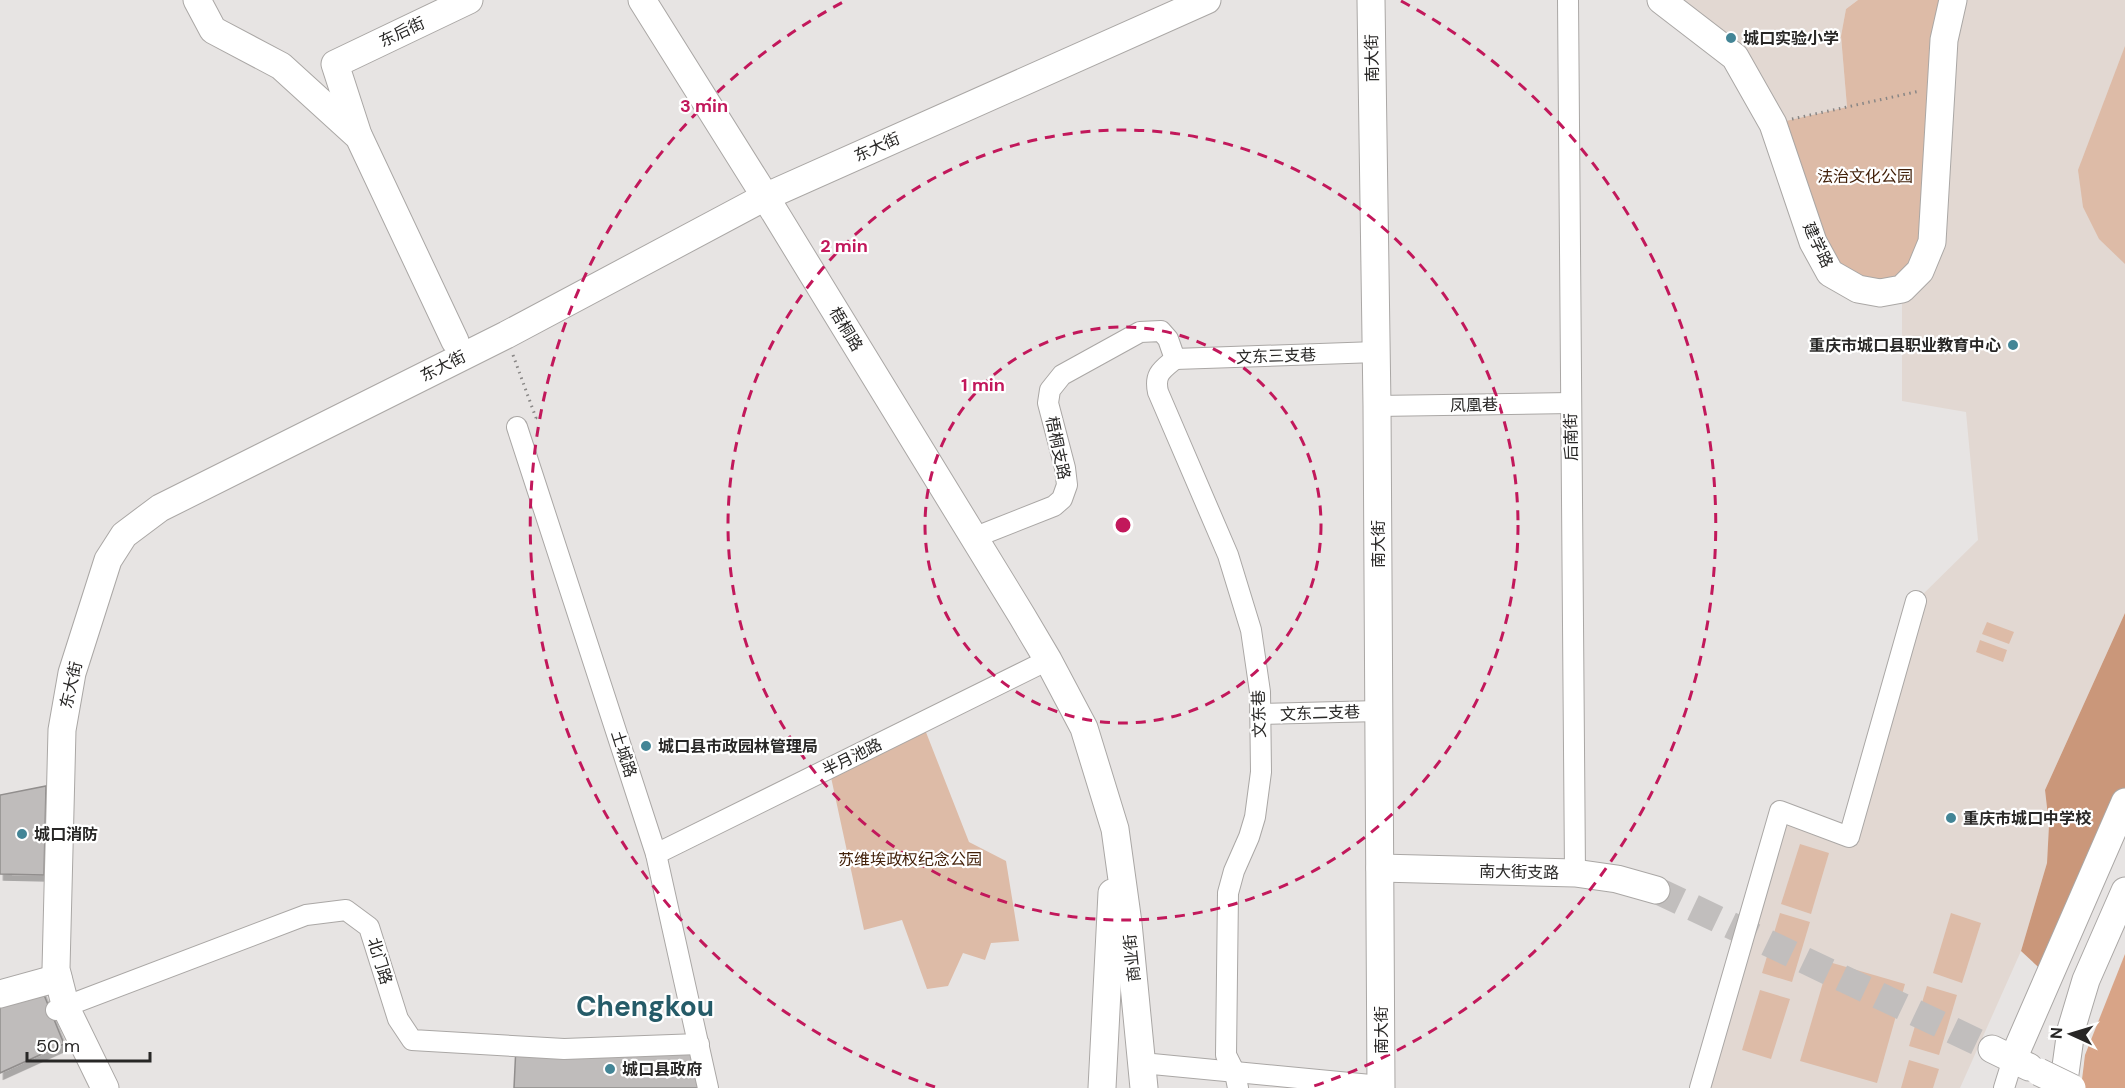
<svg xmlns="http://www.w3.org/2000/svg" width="2125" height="1088" viewBox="0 0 2125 1088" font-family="'DM Sans','Noto Sans SC',sans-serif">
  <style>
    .built { fill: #e2d8d2 }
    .green { fill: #ddbba7 }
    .forest { fill: #ca977a }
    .water { fill: #d8a487 }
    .building { fill: #bfbcbb; stroke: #918e8d; stroke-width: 1.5; filter: url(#shadow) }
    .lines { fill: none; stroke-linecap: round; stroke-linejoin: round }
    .secondary-tunnel { stroke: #c1bebd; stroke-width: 27; stroke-dasharray: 27 14; stroke-linecap: butt }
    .street-casing { stroke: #aaa7a5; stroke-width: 22 }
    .secondary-casing { stroke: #aaa7a5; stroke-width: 29 }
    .path { stroke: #888685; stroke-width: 3; stroke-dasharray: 1.5 4.5; stroke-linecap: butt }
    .street { stroke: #fff; stroke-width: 20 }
    .secondary { stroke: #fff; stroke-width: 27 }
    .secondary-bridge-casing { stroke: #aaa7a5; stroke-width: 29; stroke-linecap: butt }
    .secondary-bridge { stroke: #fff; stroke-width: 27 }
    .ring { fill: none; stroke: #c2185b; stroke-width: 3; stroke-dasharray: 10 8 }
    .poi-dot { fill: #438596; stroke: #fff; stroke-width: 2 }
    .labels { text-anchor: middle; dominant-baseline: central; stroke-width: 4.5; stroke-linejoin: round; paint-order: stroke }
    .street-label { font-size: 16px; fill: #282726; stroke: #fff }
    .poi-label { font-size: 16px; font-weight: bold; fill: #282726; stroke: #fff; text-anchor: start }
    .park-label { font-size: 16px; fill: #422009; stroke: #fff }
    .town-label { font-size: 28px; font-weight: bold; fill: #255b68; stroke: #fff }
    .centre { fill: #c2185b; stroke: #fff; stroke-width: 3 }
    .ring-label { font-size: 18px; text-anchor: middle; font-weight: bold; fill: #c2185b; stroke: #fff; stroke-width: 4.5; stroke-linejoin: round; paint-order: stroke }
  </style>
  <defs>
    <filter id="shadow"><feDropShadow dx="3.5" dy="6" stdDeviation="0" flood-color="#0004"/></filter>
  </defs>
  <rect width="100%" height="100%" fill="#e7e4e3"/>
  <g class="built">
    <path d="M 1661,0 L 1858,0 L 1846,9 L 1841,36 L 1847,107 L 1773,124 L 1735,57 Z"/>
    <path d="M 1953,0 L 2125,0 L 2125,613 L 2045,790 L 2049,825 L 2047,863 L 2021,951 L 1960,1088 L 1700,1088 L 1780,811 L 1849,837 L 1916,601 L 1978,540 L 1966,412 L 1902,401 L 1902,289 Z"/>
  </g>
  <g class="green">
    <path d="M 1858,0 L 1953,0 L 1932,242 L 1902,289 L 1830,273 L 1773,124 L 1847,107 L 1841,36 L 1846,9 Z"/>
    <path d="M 2125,46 L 2125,264 L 2099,239 L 2083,207 L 2078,170 Z"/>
    <path d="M 1987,622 L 2014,632 L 2009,644 L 1982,634 Z"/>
    <path d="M 1980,640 L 2007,650 L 2003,662 L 1976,652 Z"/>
    <path d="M 922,722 L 969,842 L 1006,861 L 1019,941 L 991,943 L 985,960 L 963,953 L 948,986 L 927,989 L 902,920 L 864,930 L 829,768 Z"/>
    <path d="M 1800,844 L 1829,853 L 1811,914 L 1781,904 Z"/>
    <path d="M 1780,913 L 1810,922 L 1792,982 L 1762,973 Z"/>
    <path d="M 1951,913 L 1981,923 L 1962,983 L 1933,973 Z"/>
    <path d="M 1829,962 L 1905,984 L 1877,1083 L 1800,1061 Z"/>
    <path d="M 1927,986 L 1957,995 L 1939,1055 L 1909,1046 Z"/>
    <path d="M 1760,990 L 1790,999 L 1771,1059 L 1742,1050 Z"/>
    <path d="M 1909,1060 L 1939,1069 L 1933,1088 L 1901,1088 Z"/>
  </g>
  <path class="forest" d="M 2125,613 L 2125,802 L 2049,977 L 2021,951 L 2047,863 L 2049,825 L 2045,790 Z"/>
  <path class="water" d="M 2125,954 L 2125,1088 L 2081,1088 L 2085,1055 Z"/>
  <g class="building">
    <path d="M 46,786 L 44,875 L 0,874 L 0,795 Z"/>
    <path d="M 40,985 L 64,1044 L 0,1073 L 0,996 Z"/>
    <path d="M 699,1044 L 708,1088 L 514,1088 L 516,1046 Z"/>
  </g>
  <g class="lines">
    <path class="secondary-tunnel" d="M 1656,890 L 1992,1049"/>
    <g class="street-casing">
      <g id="street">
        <path d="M 1568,0 L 1575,873"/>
        <path d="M 1175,359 C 1162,370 1154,374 1158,392 L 1228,555 L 1251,630 L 1260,692 L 1261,772 L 1255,817 L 1249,837 L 1234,871 L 1228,893 L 1226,1055 L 1235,1073 L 1238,1088"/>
        <path d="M 1175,359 L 1376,352"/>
        <path d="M 1377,406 L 1571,403"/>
        <path d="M 517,427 L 656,854 L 708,1088"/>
        <path d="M 973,538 L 1054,506 L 1062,499 L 1067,485 L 1065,468 L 1048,403 L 1050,390 L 1062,375 L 1140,332 L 1161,331 L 1168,339 L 1175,359"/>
        <path d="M 1260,714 L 1379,711"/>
        <path d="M 656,854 L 1048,660"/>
        <path d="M 56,1010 L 306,915 L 346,910 L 369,927 L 398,1019 L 412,1040 L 564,1049 L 699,1044"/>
        <path d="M 1142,1063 L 1381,1086"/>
        <path d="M 1700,1088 L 1780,811 L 1849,837 L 1916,601"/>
        <path d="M 2004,1088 L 2013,1059"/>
      </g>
    </g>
    <g class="secondary-casing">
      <g id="secondary">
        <path d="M 197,0 L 213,30 L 281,66 L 359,137 L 455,341"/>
        <path d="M 642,0 L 758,185 L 1022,616 L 1048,660 L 1084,728 L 1115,829 L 1128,923 L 1144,1088"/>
        <path d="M 1371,0 L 1377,406 L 1381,1088"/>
        <path d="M 1661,0 L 1735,57 L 1773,124 L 1813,242 L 1830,273 L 1858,289 L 1880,293 L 1902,289 L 1920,271 L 1932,242 L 1944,40 L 1953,0"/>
        <path d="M 358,135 L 335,64 L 469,0"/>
        <path d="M 1380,868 L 1575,873 L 1617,879 L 1656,890"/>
        <path d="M 0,994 L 58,978"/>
        <path d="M 1992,1049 L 2029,1067"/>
        <path d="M 2013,1059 L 2125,802"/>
        <path d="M 105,1088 L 66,1008 L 56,969 L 62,730 L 72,673 L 108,560 L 124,535 L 160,508 L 506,335 L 765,197 L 1207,0"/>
        <path d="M 1102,1088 L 1112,893"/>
        <path d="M 2063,1088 L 2071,1030 L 2086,980 L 2125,891"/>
      </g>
    </g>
    <g class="path">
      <path d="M 1792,119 L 1920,91"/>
      <path d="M 513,355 L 536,418 L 532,420"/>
    </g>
    <use href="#street" class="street"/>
    <use href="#secondary" class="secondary"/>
    <g class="secondary-bridge-casing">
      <path id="secondary-bridge" d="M 2039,1072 L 2072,1088"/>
    </g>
    <use href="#secondary-bridge" class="secondary-bridge"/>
  </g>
  <g class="ring">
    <circle cx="1123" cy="525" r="198"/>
    <circle cx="1123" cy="525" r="395"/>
    <path d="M935 1087A593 593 0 0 1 845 1M1401 1A593 593 0 0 1 1311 1087"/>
  </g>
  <g class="poi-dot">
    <circle cx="1731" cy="38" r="6"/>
    <circle cx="2013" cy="345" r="6"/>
    <circle cx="646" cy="746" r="6"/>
    <circle cx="1951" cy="818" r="6"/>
    <circle cx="22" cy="834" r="6"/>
    <circle cx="610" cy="1069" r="6"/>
  </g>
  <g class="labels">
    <g class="street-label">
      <text transform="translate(402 32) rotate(-25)">东后街</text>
      <text transform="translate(1372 58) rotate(-91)">南大街</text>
      <text transform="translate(877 147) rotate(-24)">东大街</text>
      <text transform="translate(1818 245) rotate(65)">建学路</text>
      <text transform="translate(846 329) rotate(59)">梧桐路</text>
      <text transform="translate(1276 356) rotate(-2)">文东三支巷</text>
      <text transform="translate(443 366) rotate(-27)">东大街</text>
      <text transform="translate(1474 405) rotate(-1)">凤凰巷</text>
      <text transform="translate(1571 437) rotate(-91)">后南街</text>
      <text transform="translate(1058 448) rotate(78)">梧桐支路</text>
      <text transform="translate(1378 544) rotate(-90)">南大街</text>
      <text transform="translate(71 685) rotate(-77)">东大街</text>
      <text transform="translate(1320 713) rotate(-2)">文东二支巷</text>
      <text transform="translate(1259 714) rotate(-92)">文东巷</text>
      <text transform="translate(624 754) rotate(72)">土城路</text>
      <text transform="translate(852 757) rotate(-26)">半月池路</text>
      <text transform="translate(1519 872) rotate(1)">南大街支路</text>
      <text transform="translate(1132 958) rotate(-96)">商业街</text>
      <text transform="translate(380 961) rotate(73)">北门路</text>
      <text transform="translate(1381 1030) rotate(-90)">南大街</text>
    </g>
    <g class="poi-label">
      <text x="1743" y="38">城口实验小学</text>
      <text x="2001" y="345" text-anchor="end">重庆市城口县职业教育中心</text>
      <text x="658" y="746">城口县市政园林管理局</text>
      <text x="1963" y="818">重庆市城口中学校</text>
      <text x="34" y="834">城口消防</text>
      <text x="622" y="1069">城口县政府</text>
    </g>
    <g class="park-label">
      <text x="1865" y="176">法治文化公园</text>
      <text x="910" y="859">苏维埃政权纪念公园</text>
    </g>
    <g class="town-label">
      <text x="645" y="1006">Chengkou</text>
    </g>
  </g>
  <circle cx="1123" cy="525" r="9" class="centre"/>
  <g class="ring-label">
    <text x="704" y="112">3 min</text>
    <text x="844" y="252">2 min</text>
    <text x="983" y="391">1 min</text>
  </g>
  <g transform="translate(2071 1034) rotate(274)" stroke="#ffffff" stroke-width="4.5" paint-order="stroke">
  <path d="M0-4.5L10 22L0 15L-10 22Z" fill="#282726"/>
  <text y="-9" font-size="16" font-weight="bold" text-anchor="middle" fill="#282726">N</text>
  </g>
  <path d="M27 1052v9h123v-9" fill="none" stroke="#282726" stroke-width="3"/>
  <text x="36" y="1052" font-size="18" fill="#282726" stroke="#ffffff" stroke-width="4.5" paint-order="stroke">50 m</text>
</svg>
